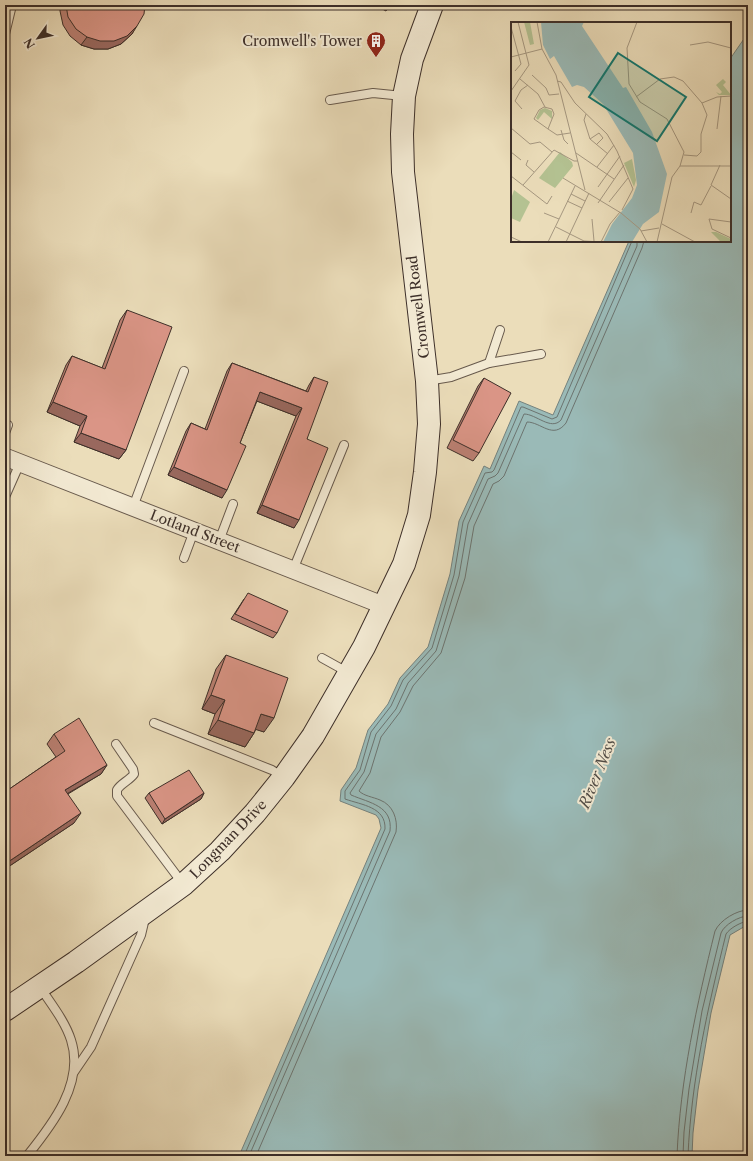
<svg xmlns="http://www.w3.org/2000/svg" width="753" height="1161" viewBox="0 0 753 1161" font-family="'Libre Caslon Text',serif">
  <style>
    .water { fill: #9abab7; stroke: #75827e }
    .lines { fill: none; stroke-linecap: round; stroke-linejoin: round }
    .shore { stroke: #6c7470; stroke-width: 1 }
    .lane-casing { stroke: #685a4d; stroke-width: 10 }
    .street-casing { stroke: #685a4d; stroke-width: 19 }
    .secondary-casing { stroke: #3d2f29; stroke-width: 24 }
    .lane { stroke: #f2e9d2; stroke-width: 8 }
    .street { stroke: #f2e9d2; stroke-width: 17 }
    .secondary { stroke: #f2e9d2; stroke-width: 22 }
    .wall { fill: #bb8073; stroke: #3d2f29 }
    .shaded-wall { fill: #99685e; stroke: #3d2f29 }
    .building { fill: #da9586; stroke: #3d2f29 }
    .labels { text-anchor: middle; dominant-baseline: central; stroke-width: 4; stroke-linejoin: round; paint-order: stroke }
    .poi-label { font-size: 14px; fill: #3d2f29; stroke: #f2e9d2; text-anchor: end }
    .street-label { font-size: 14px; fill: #3d2f29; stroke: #f2e9d2 }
    .water-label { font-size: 15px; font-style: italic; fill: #504b45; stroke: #f2e9d2 }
    .inset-road { fill: none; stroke: #a59780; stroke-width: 1 }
    .view { fill: #0f766e; fill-opacity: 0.15; stroke: #0f766e; stroke-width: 2 }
    .inset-edge { fill: none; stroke: #3d2f29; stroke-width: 2 }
  </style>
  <rect width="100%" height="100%" fill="#ebddba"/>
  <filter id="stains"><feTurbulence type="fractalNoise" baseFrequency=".005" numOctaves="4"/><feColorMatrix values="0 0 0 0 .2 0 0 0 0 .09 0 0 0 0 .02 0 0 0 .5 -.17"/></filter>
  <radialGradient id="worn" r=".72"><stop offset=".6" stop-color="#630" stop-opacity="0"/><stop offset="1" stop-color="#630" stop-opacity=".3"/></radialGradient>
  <path class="water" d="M 748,33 L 748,921 L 747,925 L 730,935 L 711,1013 L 698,1090 L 693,1133 L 692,1156 L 239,1156 L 381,828 L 379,819 L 376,815 L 340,801 L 341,790 L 356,768 L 368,730 L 388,704 L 400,678 L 428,647 L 450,574 L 459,521 L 484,466 L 490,469 L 519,401 L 553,415 L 629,241 L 730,241 L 730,59 Z"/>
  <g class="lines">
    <g class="shore">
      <path d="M 244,1156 L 385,829 C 386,807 362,805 345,799 L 345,791 L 360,770 L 371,732 L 391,706 L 403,680 L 432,648 L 454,575 L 463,522 L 485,473 L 492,472 L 494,470 L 521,407 L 523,407 L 552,419 L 557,417 L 632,241"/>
      <path d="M 249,1156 L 390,831 C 393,806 370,803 351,795 L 350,793 L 364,772 L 376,734 L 396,709 L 408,683 L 436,651 L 459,576 L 468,524 L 488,479 L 495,476 L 498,473 L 524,414 C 536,414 551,431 561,420 L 637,246 L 637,241"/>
      <path d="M 256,1156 L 396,832 C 398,819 393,805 380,800 C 373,797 364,796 359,791 L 370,773 L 381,737 L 400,712 L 413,686 L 441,653 L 465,578 L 474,526 L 493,484 L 499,481 L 504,476 L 527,422 C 541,422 553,440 566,423 L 642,248 L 644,241"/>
      <path d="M 677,1156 C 680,1080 697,1004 715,931 C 720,920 737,910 748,910"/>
      <path d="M 683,1156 L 684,1132 L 689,1089 L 702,1011 L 721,933 C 724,925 739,916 748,916"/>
      <path d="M 688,1156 C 691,1081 708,1007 726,934 C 730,928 741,922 748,921"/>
    </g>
    <g class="lane-casing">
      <g id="lane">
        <path d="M 5,34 L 12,5"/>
        <path d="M 330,100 L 373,93 L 403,96"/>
        <path d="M 489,363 L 500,330"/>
        <path d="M 427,381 L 451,377 L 489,363 L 541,354"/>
        <path d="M 5,433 L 8,425"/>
        <path d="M 5,497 L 20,463"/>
        <path d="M 133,507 L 184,371"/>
        <path d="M 219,541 L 233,504"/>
        <path d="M 184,558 L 194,531"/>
        <path d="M 293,570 L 344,445"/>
        <path d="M 322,658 L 349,673"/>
        <path d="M 154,723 L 272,770 L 283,777"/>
        <path d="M 116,744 L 133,769 L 134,774 C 129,781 121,783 117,790 L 117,796 L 183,884"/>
        <path d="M 74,1072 L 91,1047 L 141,935 L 145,918"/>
        <path d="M 27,1156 C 52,1125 85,1083 71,1040 C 65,1021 51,1004 40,987"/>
      </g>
    </g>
    <g class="street-casing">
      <path id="street" d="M 5,457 L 385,606"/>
    </g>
    <g class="secondary-casing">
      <path id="secondary" d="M 5,1010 L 76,962 L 184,884 L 220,851 L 255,813 L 284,777 L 313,736 L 364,647 L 404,564 L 419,515 L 425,472 L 429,424 L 427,381 L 403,172 L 402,134 L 404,96 L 412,59 L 432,5"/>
    </g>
    <use href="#lane" class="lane"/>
    <use href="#street" class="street"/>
    <use href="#secondary" class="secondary"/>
  </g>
  <g class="wall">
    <path d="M 60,5 L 145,5 L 132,34 L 121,44 L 108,49 L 94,49 L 81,45 L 70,36 L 63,25 L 60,11 Z"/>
    <path d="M 375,5 L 390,5 L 386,11 Z"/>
    <path d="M 127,310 L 126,450 L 119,459 L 74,442 L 80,426 L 47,412 L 66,365 L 72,356 L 102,368 L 120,320 Z"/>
    <path d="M 232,363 L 306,391 L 309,385 L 314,377 L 307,439 L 294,528 L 257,513 L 296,416 L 257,401 L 240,443 L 222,498 L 168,475 L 186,431 L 191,423 L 205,429 L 227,371 Z"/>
    <path d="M 484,378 L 479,453 L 473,461 L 447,448 L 478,386 Z"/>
    <path d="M 244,599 L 277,633 L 273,638 L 231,619 Z"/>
    <path d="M 226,655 L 264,732 L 256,729 L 254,733 L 245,747 L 208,734 L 215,714 L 202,709 L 216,669 Z"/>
    <path d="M 54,734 L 107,765 L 101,774 L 68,794 L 74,823 L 5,869 L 5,792 L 56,757 L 47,744 Z"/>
    <path d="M 149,793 L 204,793 L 201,799 L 162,824 L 145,798 Z"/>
  </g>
  <g class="shaded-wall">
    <path d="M 137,26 L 132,34 L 121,44 L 108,49 L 94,49 L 81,45 L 87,37 Z"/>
    <path d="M 260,392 L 302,408 L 296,416 L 254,400 Z"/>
    <path d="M 53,402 L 87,416 L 80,426 L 47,412 Z"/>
    <path d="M 81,433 L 126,450 L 119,459 L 74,442 Z"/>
    <path d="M 174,467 L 227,490 L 222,498 L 168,475 Z"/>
    <path d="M 262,505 L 299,520 L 294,528 L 257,513 Z"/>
    <path d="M 211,695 L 225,700 L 215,714 L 202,709 Z"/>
    <path d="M 261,714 L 274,718 L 264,732 L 251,728 Z"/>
    <path d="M 218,720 L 254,733 L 245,747 L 208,734 Z"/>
    <path d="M 107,765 L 101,774 L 58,799 L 65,790 Z"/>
    <path d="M 204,793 L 201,799 L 162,824 L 165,819 Z"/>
    <path d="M 81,813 L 74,823 L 5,869 L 5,864 Z"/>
  </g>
  <g class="building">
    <path d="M 66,5 L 145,5 L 144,14 L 137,26 L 127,36 L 114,41 L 100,41 L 87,37 L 76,29 L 68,17 Z"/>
    <path d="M 382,5 L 390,5 L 388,8 Z"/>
    <path d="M 127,310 L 172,327 L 126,450 L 81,433 L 87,416 L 53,402 L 72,356 L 105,369 Z"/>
    <path d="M 232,363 L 308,392 L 314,377 L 328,382 L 307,439 L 328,448 L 299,520 L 262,505 L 302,408 L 260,392 L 240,443 L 246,446 L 227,490 L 174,467 L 191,423 L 207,430 Z"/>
    <path d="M 484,378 L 511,393 L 479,453 L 453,440 Z"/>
    <path d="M 248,593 L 288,611 L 277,633 L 235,614 Z"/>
    <path d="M 226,655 L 288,678 L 274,718 L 261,714 L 254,733 L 218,720 L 225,700 L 211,695 Z"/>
    <path d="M 79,718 L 107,765 L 65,790 L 81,813 L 5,864 L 5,792 L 65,751 L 54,734 Z"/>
    <path d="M 189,770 L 204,793 L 165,819 L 149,793 Z"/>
  </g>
  <defs>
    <g id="building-pin" transform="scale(1)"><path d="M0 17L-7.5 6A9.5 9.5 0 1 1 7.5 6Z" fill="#8f2418" stroke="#f2e9d2"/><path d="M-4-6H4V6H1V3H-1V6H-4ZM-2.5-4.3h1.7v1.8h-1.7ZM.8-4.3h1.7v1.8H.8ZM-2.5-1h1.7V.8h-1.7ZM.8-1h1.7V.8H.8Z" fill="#fff"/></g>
  </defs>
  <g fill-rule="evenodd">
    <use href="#building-pin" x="376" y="41"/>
  </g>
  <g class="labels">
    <g class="poi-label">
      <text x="362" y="41">Cromwell's Tower</text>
    </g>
    <g class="street-label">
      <text transform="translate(418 307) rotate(-97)">Cromwell Road</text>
      <text transform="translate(195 531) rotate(21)">Lotland Street</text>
      <text transform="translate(228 839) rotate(-46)">Longman Drive</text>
    </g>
    <g class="water-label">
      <text transform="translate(597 773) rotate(-68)">River Ness</text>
    </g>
  </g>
  <g transform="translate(511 22)">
    <rect width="220" height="220" fill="#ebddba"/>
    <path d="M 13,0 L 19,0 L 23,22 L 19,23 ZM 212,57 L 215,60 L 212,63 L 220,73 L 208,73 L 205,70 L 209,72 L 211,70 L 205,63 ZM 34,86 L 41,89 L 41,97 L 33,90 L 27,98 L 25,96 L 29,88 ZM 49,130 L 61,140 L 62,144 L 44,166 L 28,156 ZM 121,137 L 125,158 L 123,165 L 113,141 ZM 3,168 L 19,180 L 9,200 L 0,196 L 0,177 ZM 200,210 L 205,210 L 220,217 L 219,220 L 210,220 Z" fill="#b4c292"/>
    <path d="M 30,0 L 73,0 L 71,4 L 112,66 L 115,65 L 141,110 L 156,152 L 148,190 L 132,202 L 121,220 L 92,220 L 101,202 L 121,176 L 126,163 L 122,131 L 92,82 L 73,65 L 66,63 L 61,65 L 43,34 L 39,37 L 32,23 Z" fill="#9abab7"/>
    <path class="inset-road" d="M 26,0 L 31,27 L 45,53 L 74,168M 126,0 L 116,26 L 118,62 L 129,80 L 156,97 L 173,130 L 169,144 L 161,155 L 146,220M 0,5 L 10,42 L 4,49M 179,23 L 197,20 L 220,26M 0,35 L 31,27M 21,53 L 35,66 L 38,73 L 48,72M 9,57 L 27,72 L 34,85M 46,59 L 50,60 L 64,81 L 96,112 L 106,129 L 122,167 L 111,188M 0,69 L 18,43 L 7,0M 125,75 L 149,57 L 163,55 L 172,59 L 191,81 L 196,93 L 190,112 L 190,130 L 186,134 L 173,133M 191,81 L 206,75 L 220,74M 11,87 L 4,79 L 10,68 L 17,63M 75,92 L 73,98 L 79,117 L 97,132M 0,106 L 19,122 L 29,120 L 41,130M 37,107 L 43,92 L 41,87 L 33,85 L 28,88 L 23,97 L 37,107 L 46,113 L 59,111M 206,107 L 210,74M 50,108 L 53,118 L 57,122M 79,117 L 88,111 L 92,116 L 85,123M 0,130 L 10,138M 65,131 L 103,157M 17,138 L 15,143 L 23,150M 209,143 L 200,163 L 220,177M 169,144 L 220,144M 86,145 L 103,123M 0,154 L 36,182 L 41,174M 52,156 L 110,191 L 129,207 L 136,220M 12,163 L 43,128 L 63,139 L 67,139M 87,165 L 109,134M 60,172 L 74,179M 56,179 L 71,186M 98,180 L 117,156M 87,181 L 113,143M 33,191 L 48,197M 180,191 L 183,180 L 190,183 L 200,164M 81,197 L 83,219M 220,200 L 198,197 L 201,207 L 220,216M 151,202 L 184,220M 45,205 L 73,219 L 90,220M 130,209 L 148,206M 0,215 L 11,220M 37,220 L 64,164M 55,220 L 78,171M 90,220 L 99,202 L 109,190"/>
    <path class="view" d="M 107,31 L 175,75 L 146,119 L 78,75 Z"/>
    <rect width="220" height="220" class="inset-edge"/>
  </g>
  <rect width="753" height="1161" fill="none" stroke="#ebddba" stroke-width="20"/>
  <rect x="6" y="6" width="741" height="1149" fill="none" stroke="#3d2f29" stroke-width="2"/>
  <rect x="10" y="10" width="733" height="1141" fill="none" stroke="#3d2f29"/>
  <g transform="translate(38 38) rotate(237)" stroke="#f2e9d2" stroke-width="3" paint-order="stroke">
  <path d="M0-3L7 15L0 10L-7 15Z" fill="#3d2f29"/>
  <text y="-6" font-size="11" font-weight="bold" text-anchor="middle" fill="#3d2f29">N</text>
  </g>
  <rect width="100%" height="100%" filter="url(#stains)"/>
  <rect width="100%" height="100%" fill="url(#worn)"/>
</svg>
